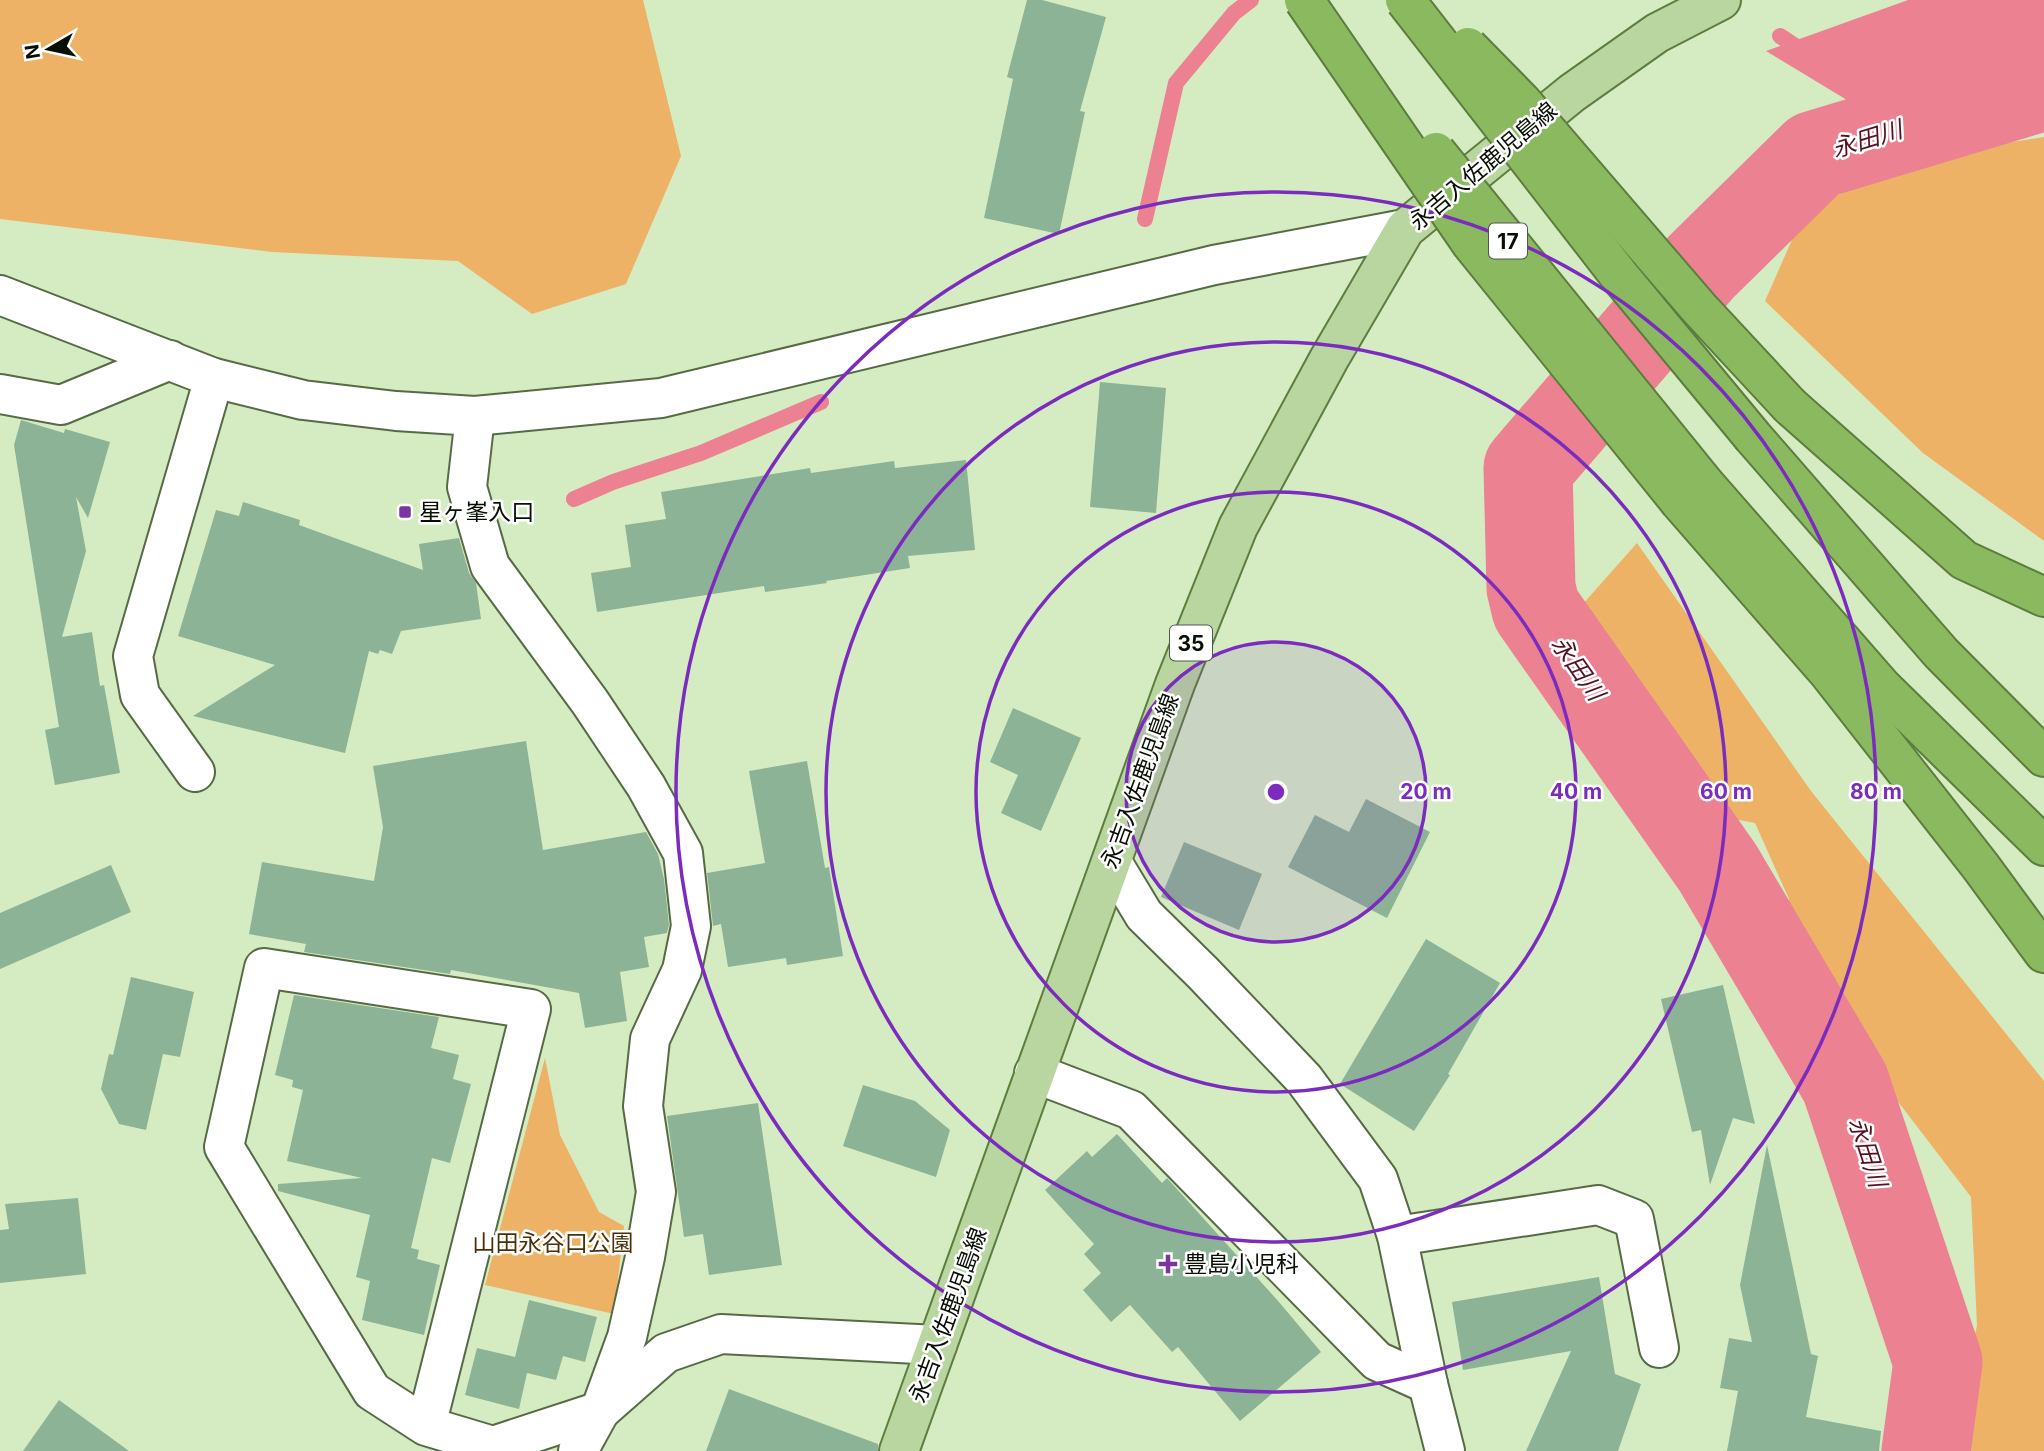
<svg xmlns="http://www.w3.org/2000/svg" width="2044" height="1451" viewBox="0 0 2044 1451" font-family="Inter,'Noto Sans JP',sans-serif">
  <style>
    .green { fill: #edb266 }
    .water { fill: #eb8191 }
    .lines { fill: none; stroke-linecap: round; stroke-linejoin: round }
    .stream { stroke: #eb8191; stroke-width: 16 }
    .river { stroke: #eb8191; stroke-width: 89 }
    .building { fill: #8cb395 }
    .minor-casing { stroke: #576a46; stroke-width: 42 }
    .major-casing { stroke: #5d7d3f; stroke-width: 42 }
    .highway-casing { stroke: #5d7d3f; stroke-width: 42 }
    .minor { stroke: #fff; stroke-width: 38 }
    .major { stroke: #b9d5a0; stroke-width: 38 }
    .highway { stroke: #8bb960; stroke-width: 38 }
    .highway-bridge-casing { stroke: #5d7d3f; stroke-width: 42; stroke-linecap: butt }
    .highway-bridge { stroke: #8bb960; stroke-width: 38 }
    .ring { fill: none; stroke: #7b2cbf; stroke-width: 3.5 }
    .poi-dot { fill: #7d32a4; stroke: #fff; stroke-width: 2.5 }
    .labels { text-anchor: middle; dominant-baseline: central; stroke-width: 5; stroke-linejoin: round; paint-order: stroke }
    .shield { fill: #fff; stroke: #51564f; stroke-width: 2 }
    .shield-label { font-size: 21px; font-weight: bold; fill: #070e03 }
    .street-label { font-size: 23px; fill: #070e03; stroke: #fff }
    .poi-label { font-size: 23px; fill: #070e03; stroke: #fff; text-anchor: start }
    .park-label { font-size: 23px; fill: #4a2f08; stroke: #fff }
    .water-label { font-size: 24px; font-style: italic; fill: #541221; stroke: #fff }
    .centre { fill: #7b2cbf; stroke: #fff; stroke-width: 3.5 }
    .ring-label { font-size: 21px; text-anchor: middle; font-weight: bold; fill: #7b2cbf; stroke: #fff; stroke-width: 5; stroke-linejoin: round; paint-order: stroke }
  </style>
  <rect width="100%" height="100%" fill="#d5ecc3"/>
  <g class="green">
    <path d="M 0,0 L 643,0 L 681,156 L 626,284 L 532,314 L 458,261 L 272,252 L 0,219 Z"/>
    <path d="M 2044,137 L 2044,541 L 1923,453 L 1765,301 L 1806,208 L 1931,155 Z"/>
    <path d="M 1637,543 L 1811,791 L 2044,1081 L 2044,1451 L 1946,1451 L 1977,1326 L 1971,1197 L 1847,1035 L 1776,990 L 1789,899 L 1755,823 L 1697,812 L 1632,700 L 1574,614 Z"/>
    <path d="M 545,1058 L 560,1135 L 599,1212 L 624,1226 L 614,1314 L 485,1285 Z"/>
  </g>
  <path class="water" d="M 1908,0 L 2044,0 L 2044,111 L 1913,140 L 1766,51 Z"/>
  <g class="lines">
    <g class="stream">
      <path d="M 1780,36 L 1807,54"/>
      <path d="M 1145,219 L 1176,83 L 1234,13 L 1251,0"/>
      <path d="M 574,499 L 613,482 L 701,453 L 821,402"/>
    </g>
    <path class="river" d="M 1926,1451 L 1938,1362 L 1845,1083 L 1718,868 L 1536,609 L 1531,588 L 1528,468 L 1701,267 L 1815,155 L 2044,86"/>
  </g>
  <g class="building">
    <path d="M 1027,0 L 1042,0 L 1106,17 L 1080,111 L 1085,112 L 1059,234 L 984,218 L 1013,79 L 1007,77 Z"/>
    <path d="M 1100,382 L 1166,388 L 1156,513 L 1090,507 Z"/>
    <path d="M 21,420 L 64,433 L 65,429 L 110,442 L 88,518 L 76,497 L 86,551 L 62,637 L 92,632 L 100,686 L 104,685 L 120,773 L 55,785 L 45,730 L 59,727 L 14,445 Z"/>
    <path d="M 966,460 L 975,550 L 908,556 L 910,568 L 826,581 L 827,583 L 765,592 L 764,586 L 597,612 L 591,573 L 631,567 L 625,525 L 666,519 L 661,492 L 810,468 L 811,473 L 894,461 L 895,468 Z"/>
    <path d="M 243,502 L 300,520 L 299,525 L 423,570 L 419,544 L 459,538 L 469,573 L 476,583 L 481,619 L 401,631 L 392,654 L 380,650 L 378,654 L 369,651 L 345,753 L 193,716 L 275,665 L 178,636 L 216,510 L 239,516 Z"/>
    <path d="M 1013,708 L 1081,738 L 1041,831 L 1001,813 L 1018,775 L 990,762 Z"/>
    <path d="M 526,741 L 543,850 L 646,832 L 658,854 L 664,879 L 669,925 L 667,933 L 644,937 L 649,967 L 620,972 L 627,1021 L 585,1028 L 579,993 L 451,970 L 450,974 L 304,952 L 306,944 L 249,934 L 262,862 L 374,881 L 383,827 L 373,766 Z"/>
    <path d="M 807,761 L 825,868 L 829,867 L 843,956 L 787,965 L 786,958 L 728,967 L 721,924 L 713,926 L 707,873 L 765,863 L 749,771 Z"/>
    <path d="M 1366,799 L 1430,832 L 1387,918 L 1288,867 L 1315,815 L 1349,832 Z"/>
    <path d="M 1184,842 L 1262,874 L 1239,930 L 1161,897 Z"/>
    <path d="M 111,865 L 131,912 L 0,969 L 0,913 Z"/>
    <path d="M 1426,939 L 1500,983 L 1448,1074 L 1450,1075 L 1414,1131 L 1340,1084 Z"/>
    <path d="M 131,977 L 194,992 L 180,1057 L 163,1054 L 146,1130 L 119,1124 L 101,1089 L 109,1054 L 113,1055 Z"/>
    <path d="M 1723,985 L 1755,1124 L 1733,1118 L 1710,1185 L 1701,1130 L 1692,1132 L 1661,999 Z"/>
    <path d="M 294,995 L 439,1017 L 431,1048 L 459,1055 L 453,1079 L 471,1084 L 450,1163 L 432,1158 L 411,1248 L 419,1250 L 417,1259 L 440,1265 L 424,1335 L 362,1320 L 370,1281 L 356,1277 L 370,1215 L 278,1191 L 278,1184 L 362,1178 L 287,1161 L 303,1090 L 292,1087 L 293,1080 L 275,1075 Z"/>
    <path d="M 863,1085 L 915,1101 L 950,1130 L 936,1177 L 843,1146 Z"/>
    <path d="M 758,1103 L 782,1265 L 709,1275 L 703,1234 L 684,1237 L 667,1116 Z"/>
    <path d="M 1117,1134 L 1162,1183 L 1167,1178 L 1279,1302 L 1321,1352 L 1240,1421 L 1178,1347 L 1172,1352 L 1130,1305 L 1111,1322 L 1083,1290 L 1101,1273 L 1084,1254 L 1094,1244 L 1045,1190 L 1087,1151 L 1092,1157 Z"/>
    <path d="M 1767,1145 L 1811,1354 L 1818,1356 L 1806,1417 L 1881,1431 L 1879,1451 L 1727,1451 L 1738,1391 L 1720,1388 L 1729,1338 L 1752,1342 L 1740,1285 Z"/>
    <path d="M 78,1198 L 86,1274 L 0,1283 L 0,1230 L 9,1229 L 5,1204 Z"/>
    <path d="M 1599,1277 L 1615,1374 L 1641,1384 L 1618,1451 L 1526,1451 L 1571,1351 L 1463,1370 L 1452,1302 Z"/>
    <path d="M 529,1300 L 597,1317 L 585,1362 L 563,1356 L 556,1380 L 527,1373 L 519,1409 L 465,1395 L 477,1348 L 515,1357 Z"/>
    <path d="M 729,1389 L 878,1444 L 878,1451 L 706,1451 Z"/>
    <path d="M 59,1400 L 129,1451 L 23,1451 Z"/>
  </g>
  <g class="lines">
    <g class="minor-casing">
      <g id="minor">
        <path d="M 0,295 L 214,378 L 303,400 L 396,411 L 475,416 L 661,398 L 1214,265 L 1405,229"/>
        <path d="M 0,394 L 61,405 L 170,360"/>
        <path d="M 475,416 L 467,487 L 490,566 L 590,702 L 646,786 L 683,853 L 691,926 L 682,970 L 650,1039 L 643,1106 L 656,1192 L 645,1257 L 627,1337 L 600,1411 L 578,1451"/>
        <path d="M 195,772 L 140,695 L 133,656 L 214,378"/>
        <path d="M 1112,862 L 1144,915 L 1203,973 L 1304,1079 L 1378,1179 L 1397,1236 L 1428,1384 L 1445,1451"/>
        <path d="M 1034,1073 L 1131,1110 L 1377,1361 L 1428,1384"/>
        <path d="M 1397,1236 L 1598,1205 L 1634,1219 L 1659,1348"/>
        <path d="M 426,1426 L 531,1009 L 264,968 L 224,1147 L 372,1391 L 426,1426 L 493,1446 L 600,1411 L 666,1353 L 721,1334 L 937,1345"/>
      </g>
    </g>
    <g class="major-casing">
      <path id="major" d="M 899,1451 L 1175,684 L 1238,527 L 1329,359 L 1405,229 L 1572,93 L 1657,33 L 1721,0"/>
    </g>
    <g class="highway-casing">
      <g id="highway">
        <path d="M 1790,406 L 1964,560 L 2044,597"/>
        <path d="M 1753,437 L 1941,653 L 2044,757"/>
        <path d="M 1703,482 L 1882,687 L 2044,846"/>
        <path d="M 1680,502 L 1829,673 L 1981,867 L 2044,953"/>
      </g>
    </g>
    <use href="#minor" class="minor"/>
    <use href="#major" class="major"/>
    <use href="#highway" class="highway"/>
    <g class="highway-bridge-casing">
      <g id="highway-bridge">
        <path d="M 1304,0 L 1471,243 L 1680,502"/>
        <path d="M 1405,0 L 1618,274 L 1753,437"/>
        <path d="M 1468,47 L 1521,101 L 1699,308 L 1790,406"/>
        <path d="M 1436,152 L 1703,482"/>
      </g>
    </g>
    <use href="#highway-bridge" class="highway-bridge"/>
  </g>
  <circle cx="1276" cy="792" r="150" fill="#7b2cbf" fill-opacity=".12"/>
  <g class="ring">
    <circle cx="1276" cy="792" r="150"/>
    <circle cx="1276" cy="792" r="300"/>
    <circle cx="1276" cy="792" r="450"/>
    <circle cx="1276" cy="792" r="600"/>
  </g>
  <g class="poi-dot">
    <rect x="398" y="505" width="14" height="14" rx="3.5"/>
    <path d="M1164.5 1253.5h7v7h7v7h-7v7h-7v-7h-7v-7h7z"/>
  </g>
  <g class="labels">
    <g class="shield">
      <rect x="1489" y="223.5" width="38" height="35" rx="5"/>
      <rect x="1170" y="625.5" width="42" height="35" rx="5"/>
    </g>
    <g class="shield-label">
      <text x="1508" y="241">17</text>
      <text x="1191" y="643">35</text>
    </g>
    <g class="street-label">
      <text transform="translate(1483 166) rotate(-40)">永吉入佐鹿児島線</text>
      <text transform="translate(1140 781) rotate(-70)">永吉入佐鹿児島線</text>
      <text transform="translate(948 1315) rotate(-70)">永吉入佐鹿児島線</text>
    </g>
    <g class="poi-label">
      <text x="419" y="512">星ヶ峯入口</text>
      <text x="1184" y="1264">豊島小児科</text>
    </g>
    <g class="park-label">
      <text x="553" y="1243">山田永谷口公園</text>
    </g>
    <g class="water-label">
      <text transform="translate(1867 139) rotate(-17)">永田川</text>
      <text transform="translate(1578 668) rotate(55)">永田川</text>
      <text transform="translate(1868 1152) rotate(72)">永田川</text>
    </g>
  </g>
  <circle cx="1276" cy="792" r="10" class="centre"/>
  <g class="ring-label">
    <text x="1426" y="799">20 m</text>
    <text x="1576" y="799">40 m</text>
    <text x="1726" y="799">60 m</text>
    <text x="1876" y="799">80 m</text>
  </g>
  <g transform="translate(49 49) rotate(261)" stroke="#ffffff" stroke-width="5" paint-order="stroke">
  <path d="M0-5L12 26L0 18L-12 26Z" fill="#070e03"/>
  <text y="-10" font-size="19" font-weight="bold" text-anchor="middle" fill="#070e03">N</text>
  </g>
</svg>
